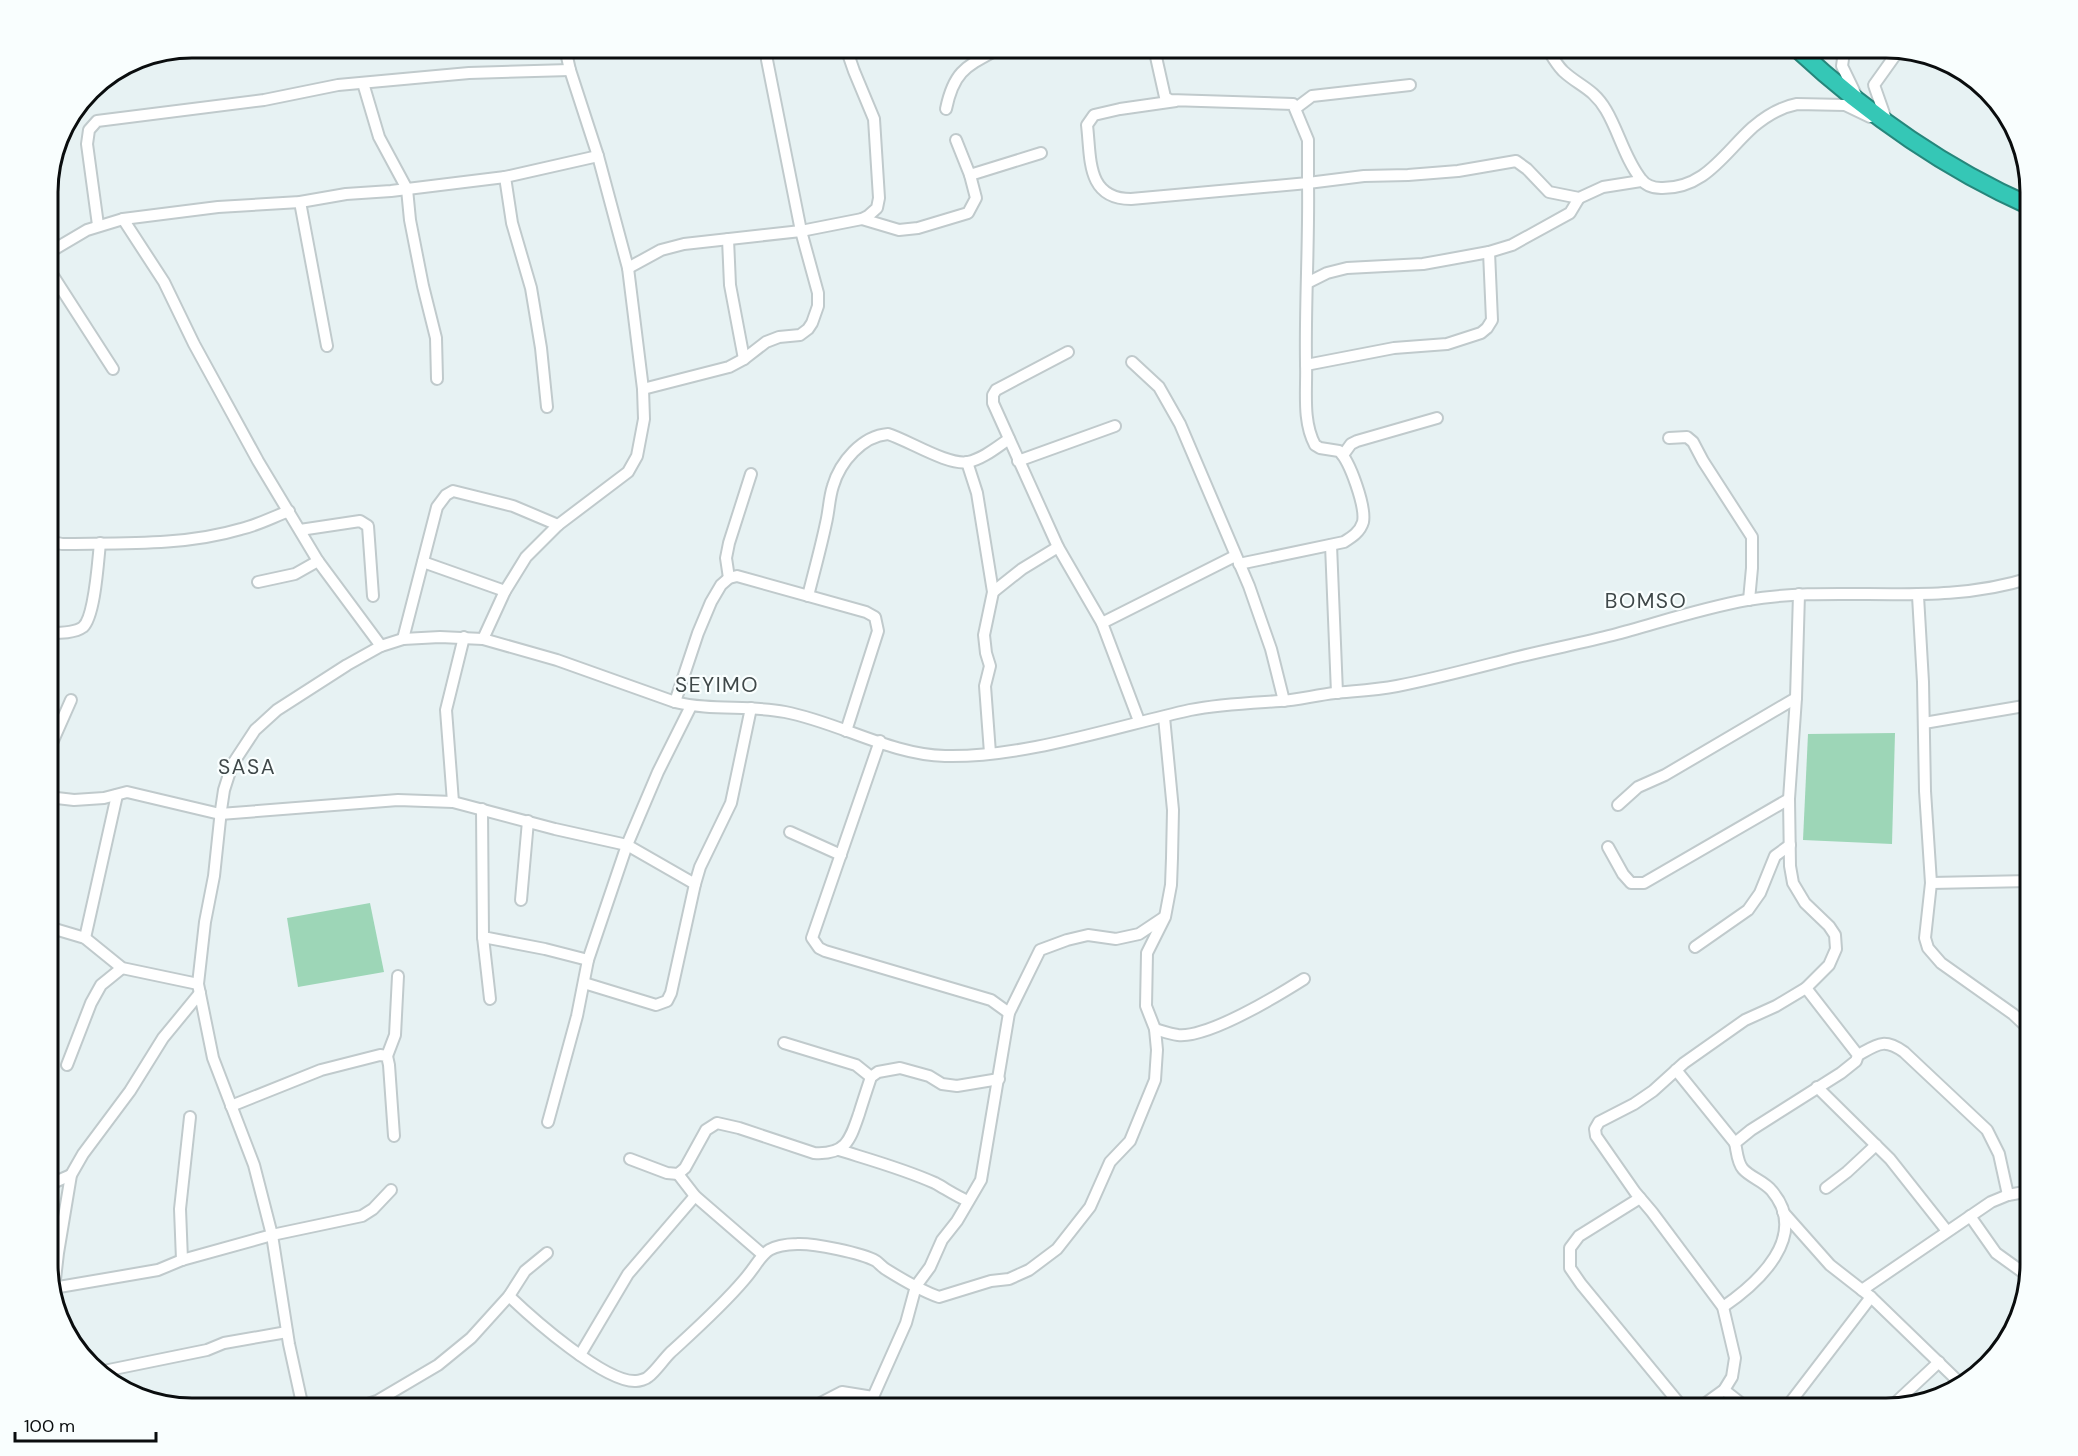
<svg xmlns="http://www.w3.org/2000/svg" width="2078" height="1456" viewBox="0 0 2078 1456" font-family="'DM Sans',sans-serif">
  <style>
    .green { fill: #9dd6b7 }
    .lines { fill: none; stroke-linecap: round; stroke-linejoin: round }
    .minor-casing { stroke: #c0cacc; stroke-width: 14 }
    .highway-casing { stroke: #26867b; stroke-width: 20 }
    .minor { stroke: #fff; stroke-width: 10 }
    .highway { stroke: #35c7b6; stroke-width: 16 }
    .labels { text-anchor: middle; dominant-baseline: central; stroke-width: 4.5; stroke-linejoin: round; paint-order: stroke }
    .quarter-label { font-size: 21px; letter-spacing: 1.5px; fill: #3f4849; stroke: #f9fefe }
    .rim { fill: none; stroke: #0a0d0e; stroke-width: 3 }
  </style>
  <rect width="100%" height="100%" fill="#e7f2f3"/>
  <g class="green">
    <path d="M 1895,733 L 1892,844 L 1803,840 L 1808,734 Z"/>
    <path d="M 370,903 L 384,972 L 298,987 L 287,918 Z"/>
  </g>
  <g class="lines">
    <g class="minor-casing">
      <g id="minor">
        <path d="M 1154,48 L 1165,97 L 1170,100 L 1293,104 L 1308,140 L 1308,183 L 1131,199 C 1086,199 1091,158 1087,125 L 1094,115 L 1120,109 L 1176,101"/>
        <path d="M 1547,48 C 1552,56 1556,64 1563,71 C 1579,86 1593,88 1606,110 C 1619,132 1625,159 1641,179 C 1646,186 1653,188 1661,188 C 1705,189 1724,153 1753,127 C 1766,116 1781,107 1797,104 L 1845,105 L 1870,117"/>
        <path d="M 1839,48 L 1843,59 L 1842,66 L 1857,97"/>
        <path d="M 363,83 L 379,137 L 407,189 L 410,220 L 423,286 L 436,338 L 437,379"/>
        <path d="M 1296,108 L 1312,96 L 1410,85"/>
        <path d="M 946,109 C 954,70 967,66 1000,48"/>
        <path d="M 1887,122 L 1874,85 L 1899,50"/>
        <path d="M 970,175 L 1041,153"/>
        <path d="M 300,202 L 327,346"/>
        <path d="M 123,219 L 164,282 L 194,344 L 258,461 L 318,561 L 381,646"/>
        <path d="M 862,219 L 899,230 L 918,228 L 968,213 L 976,198 L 970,175 L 956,140"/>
        <path d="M 98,225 L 87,144 L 89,130 L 97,121 L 264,100 L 338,85 L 469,73 L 570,70"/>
        <path d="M 728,239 L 730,285 L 744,359"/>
        <path d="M 48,253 L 87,230 L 123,219 L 218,207 L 300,202 L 346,194 L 391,191 L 505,177"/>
        <path d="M 48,268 L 113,369"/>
        <path d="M 628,268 L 661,250 L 684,244 L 801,231 L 862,219 L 868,216 L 877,208 L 879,198 L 874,119 L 854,71 L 846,48"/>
        <path d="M 1307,283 L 1327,273 L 1347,268 L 1423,264 L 1489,252 L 1512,245 L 1570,213 L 1579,198"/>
        <path d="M 1068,352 L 996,390 L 993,395 L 993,403 L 1058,547 L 1102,623 L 1139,721"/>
        <path d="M 1132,362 L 1159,387 L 1180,424 L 1249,586 L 1271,649 L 1284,701"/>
        <path d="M 1306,365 L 1394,348 L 1447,344 L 1481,333 L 1487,328 L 1492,320 L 1489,252"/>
        <path d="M 643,389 L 729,367 L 744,359 L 766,342 L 779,337 L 800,335 L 808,329 L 812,323 L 818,306 L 818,293 L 801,231 L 767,60"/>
        <path d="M 547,407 L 541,348 L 531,288 L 512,223 L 505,177 L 598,156"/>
        <path d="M 1669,438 L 1687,437 L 1693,442 L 1703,461 L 1752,537 L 1752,568 L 1749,600"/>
        <path d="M 1343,455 L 1351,444 L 1357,441 L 1437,418"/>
        <path d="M 1018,461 L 1115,426"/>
        <path d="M 967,462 L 977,493 L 993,592 L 984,635 L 986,653 L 990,666 L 985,686 L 990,753"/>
        <path d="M 300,530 L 360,521 L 368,526 L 373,596"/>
        <path d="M 48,541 L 62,544 C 121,543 184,546 241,529 C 258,525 273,517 289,511"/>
        <path d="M 1331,545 L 1337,693"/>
        <path d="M 423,562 L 505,591"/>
        <path d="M 1239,564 L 1344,542 C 1352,537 1360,532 1363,522 C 1366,507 1350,461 1339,451 L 1320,448 L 1315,445 C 1302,421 1307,390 1306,363 C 1305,303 1309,243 1308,183 L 1364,176 L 1408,175 L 1458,171 L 1516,161 L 1527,169 L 1549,192 L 1579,198 L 1603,187 L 1641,181"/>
        <path d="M 729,578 L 726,558 L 729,543 L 751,474"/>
        <path d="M 258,582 L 295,574 L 318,561"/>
        <path d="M 993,592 L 1022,569 L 1058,547"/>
        <path d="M 808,596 C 814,572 821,547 826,523 C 829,511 829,498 833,486 C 840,462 862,436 888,434 C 908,440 948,466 968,462 C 983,459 997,447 1009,439"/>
        <path d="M 1918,596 L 1923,682 L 1925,791 L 1931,883 L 1925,938 L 1928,948 L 1941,963 L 2013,1014 L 2030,1030"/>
        <path d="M 1102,623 L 1235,556"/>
        <path d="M 50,633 C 60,633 75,633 83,627 C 95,616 98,561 100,543"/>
        <path d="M 403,639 L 437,507 L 446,495 L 453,491 L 513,506 L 558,525"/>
        <path d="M 483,639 L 505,591 L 526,557 L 558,525 L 628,472 L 637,456 L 644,419 L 643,389 L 628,268 L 598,156 L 570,70 L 565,48"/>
        <path d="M 675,702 L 698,633 L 711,602 L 721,585 L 729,578 L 737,576 L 866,612 L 875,617 L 878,631 L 846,731"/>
        <path d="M 1924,723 L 2030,705"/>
        <path d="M 880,741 L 812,938 L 819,948 L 825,951 L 991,1000 L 1009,1013"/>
        <path d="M 48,752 L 71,700"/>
        <path d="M 48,797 L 74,800 L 104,798 L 127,792 L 220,814 L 398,800 L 453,802 L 555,829 L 627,845 L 695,884 L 700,867 L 731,803 L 751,708"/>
        <path d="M 453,802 L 446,710 L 464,637"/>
        <path d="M 1618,805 L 1638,787 L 1665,775 L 1796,698"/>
        <path d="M 482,809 L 483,937 L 545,949 L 588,960"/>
        <path d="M 790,832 L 841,855"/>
        <path d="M 1608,847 L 1623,874 L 1631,883 L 1644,883 L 1789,799"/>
        <path d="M 1931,883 L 2030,881"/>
        <path d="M 521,900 L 528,821"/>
        <path d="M 48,927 L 85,938 L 122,968 L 198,984"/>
        <path d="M 483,937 L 490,999"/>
        <path d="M 85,938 L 117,795"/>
        <path d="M 1695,947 L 1748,910 L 1760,893 L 1775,856 L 1790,845"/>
        <path d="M 584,983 L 656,1005 L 667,1001 L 671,993 L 695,884"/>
        <path d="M 1155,1029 C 1162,1031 1170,1034 1178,1035 C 1208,1038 1277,996 1304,979"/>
        <path d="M 784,1043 L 856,1065 L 871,1077"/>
        <path d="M 1858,1055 C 1878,1044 1884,1038 1904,1052 L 1987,1130 L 1999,1154 L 2008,1195"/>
        <path d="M 387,1056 L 395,1035 L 398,976"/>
        <path d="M 67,1065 L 91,1003 L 101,985 L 122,968"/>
        <path d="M 1676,1070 L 1735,1143"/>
        <path d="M 1817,1087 L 1890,1159 L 1947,1231"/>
        <path d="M 231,1106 L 321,1070 L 380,1055 L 387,1056 L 389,1065 L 394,1136"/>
        <path d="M 548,1122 L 577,1016 L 588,960 L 627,845 L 658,772 L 691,706"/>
        <path d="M 839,1150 C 871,1160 904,1169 935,1183 C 946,1189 956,1196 968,1201"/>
        <path d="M 630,1159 L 667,1173 L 678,1174 L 685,1168 L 706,1130 L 717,1123 L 739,1128 L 814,1153 C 846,1155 850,1140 859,1114 C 863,1101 867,1089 871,1077 L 878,1072 L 900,1068 L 929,1076 L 942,1084 L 957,1086 L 999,1079"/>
        <path d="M 678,1174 L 695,1196 L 762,1254"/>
        <path d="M 48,1185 L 71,1175"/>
        <path d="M 1826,1188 L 1847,1172 L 1876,1145"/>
        <path d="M 1640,1198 L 1579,1236 L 1570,1248 L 1570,1268 L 1581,1284 L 1683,1408"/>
        <path d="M 1783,1212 L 1830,1265 L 1871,1297 L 1961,1384"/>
        <path d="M 1970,1216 L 1996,1253 L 2028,1276"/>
        <path d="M 182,1260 L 180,1209 L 190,1117"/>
        <path d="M 53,1288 L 158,1270 L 182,1260 L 272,1235 L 362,1216 L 373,1209 L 391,1190"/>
        <path d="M 1862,1290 L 1991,1202 L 2008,1195 L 2030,1191"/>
        <path d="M 55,1294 L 54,1288 L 58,1253 L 71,1175 L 83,1154 L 130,1091 L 163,1038 L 200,993"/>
        <path d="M 509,1296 C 532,1318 605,1383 636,1381 C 639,1381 646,1379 648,1377 C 656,1371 663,1360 670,1353 C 695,1330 722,1306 744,1280 C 764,1257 761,1245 797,1244 C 813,1243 862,1253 876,1261 C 880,1264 883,1268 887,1270 C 903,1280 922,1291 939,1297 L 991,1281 L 1009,1279 L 1029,1270 L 1057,1249 L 1090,1207 L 1110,1162 L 1130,1141 L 1155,1080 L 1157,1050 L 1155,1029 L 1146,1006 L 1147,953 L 1165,917 L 1171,885 L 1172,858 L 1173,810 L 1164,717"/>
        <path d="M 1723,1307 C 1758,1283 1810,1236 1772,1191 C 1764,1181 1751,1178 1743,1169 C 1737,1162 1737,1151 1735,1143 L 1751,1130 L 1841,1073 L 1856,1061 L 1858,1055 L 1806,988"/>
        <path d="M 580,1355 L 628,1274 L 695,1196"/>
        <path d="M 99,1372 L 207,1350 L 224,1343 L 287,1332"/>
        <path d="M 1724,1390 L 1747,1408"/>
        <path d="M 1892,1406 L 1939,1362"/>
        <path d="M 303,1408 L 289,1344 L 272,1235 L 254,1165 L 213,1058 L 198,984 L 205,922 L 214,876 L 221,810 L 224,790 L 232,765 L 255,730 L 277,710 L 347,665 L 381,646 L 403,639 L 440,637 L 483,639 L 557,660 L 675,702 C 711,711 749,705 785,712 C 838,722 891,755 945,756 C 1023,758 1114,727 1190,710 C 1220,704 1250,703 1280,701 C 1298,700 1316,695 1335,693 C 1355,691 1376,690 1397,686 C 1438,678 1478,667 1518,657 C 1550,649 1582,643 1613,635 C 1658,623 1702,608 1747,600 C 1841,584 1938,608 2030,578"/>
        <path d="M 356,1408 L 377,1401 L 438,1365 L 471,1338 L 509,1296 L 525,1271 L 547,1253"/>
        <path d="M 811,1408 L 842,1392 L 873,1397"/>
        <path d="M 872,1408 L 873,1397 L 906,1323 L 916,1286 L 930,1267 L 942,1240 L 957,1221 L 981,1180 L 1009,1013 L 1040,950 L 1067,940 L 1088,935 L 1116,939 L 1139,934 L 1163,918"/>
        <path d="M 1699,1408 L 1724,1390 L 1732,1377 L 1735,1358 L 1723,1307 L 1652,1212 L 1635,1192 L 1596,1136 L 1595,1129 L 1599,1122 L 1634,1104 L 1653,1091 L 1684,1063 L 1745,1020 L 1776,1006 L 1806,988 L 1829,965 L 1836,949 L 1835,935 L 1829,926 L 1805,903 L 1793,883 L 1790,866 L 1789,799 L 1796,698 L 1799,594"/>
        <path d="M 1786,1408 L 1871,1297"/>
      </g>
    </g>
    <g class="highway-casing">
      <path id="highway" d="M 1796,48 C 1865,112 1944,168 2030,206"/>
    </g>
    <use href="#minor" class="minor"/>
    <use href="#highway" class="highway"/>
  </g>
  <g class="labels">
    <g class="quarter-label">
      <text x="1646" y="601">BOMSO</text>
      <text x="717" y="685">SEYIMO</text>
      <text x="247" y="767">SASA</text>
    </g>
  </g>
  <path d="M0 0H2078V1456H0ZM192 58H1886A134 134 0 0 1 2020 192V1264A134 134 0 0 1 1886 1398H192A134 134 0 0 1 58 1264V192A134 134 0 0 1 192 58Z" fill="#f9fefe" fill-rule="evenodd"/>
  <path class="rim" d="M192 58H1886A134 134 0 0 1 2020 192V1264A134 134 0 0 1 1886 1398H192A134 134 0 0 1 58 1264V192A134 134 0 0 1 192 58Z"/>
  <path d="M15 1432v9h141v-9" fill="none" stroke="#0a0d0e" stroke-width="3"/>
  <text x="24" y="1432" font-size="18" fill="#0a0d0e" stroke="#f9fefe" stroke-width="4.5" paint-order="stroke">100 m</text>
</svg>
